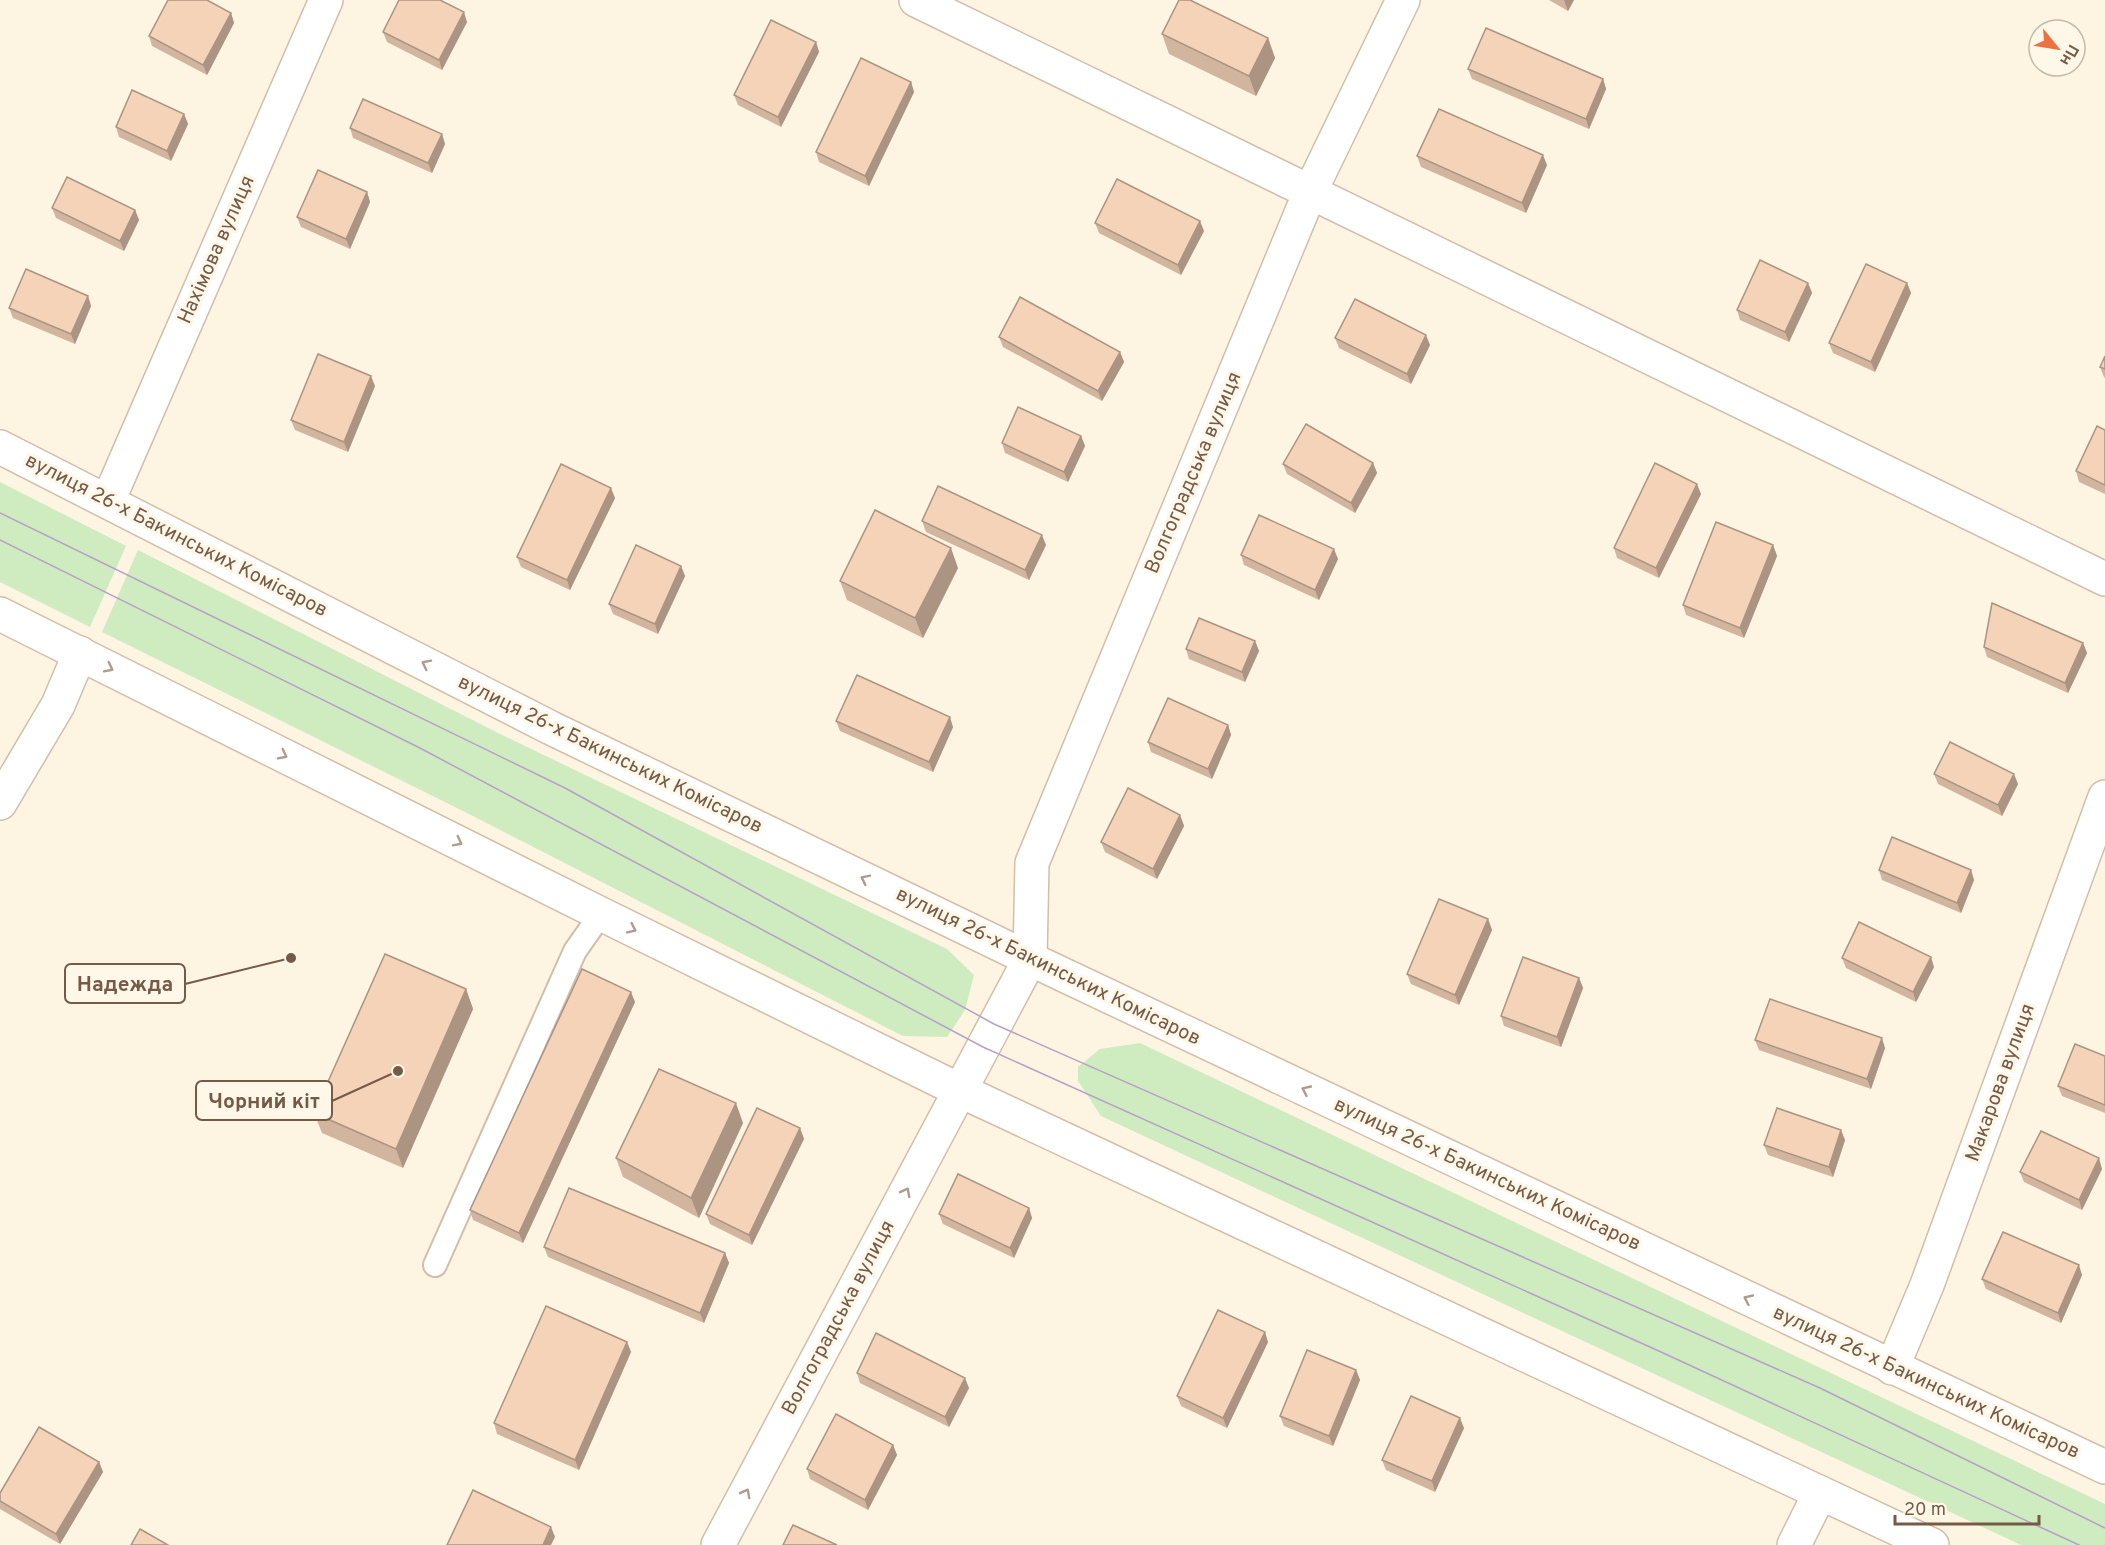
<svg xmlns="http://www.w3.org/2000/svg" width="2105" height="1545" viewBox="0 0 2105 1545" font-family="Overpass,sans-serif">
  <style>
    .green { fill: #cfebc0 }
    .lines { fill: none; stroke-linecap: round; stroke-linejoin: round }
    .lane-casing { stroke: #d1beab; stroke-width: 26 }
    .street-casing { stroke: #d1beab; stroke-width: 36 }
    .secondary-casing { stroke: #d4bea8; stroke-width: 36 }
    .lane { stroke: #fff; stroke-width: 22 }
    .street { stroke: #fff; stroke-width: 33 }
    .secondary { stroke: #fff; stroke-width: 33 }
    .tram { stroke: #b7a0c7; stroke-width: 1.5 }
    .wall { fill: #d2b59e }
    .shaded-wall { fill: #ab9481 }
    .building { fill: #f4d3b8; stroke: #ab9481; stroke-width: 1.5 }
    .oneway { stroke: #ad9c91 }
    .labels { text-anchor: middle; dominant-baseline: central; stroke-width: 6; stroke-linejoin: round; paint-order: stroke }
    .street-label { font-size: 20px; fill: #765a47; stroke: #fff8e9 }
    .leader { fill: none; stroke: #765a47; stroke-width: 2 }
    .callout-dot { fill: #765a47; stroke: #fff8e9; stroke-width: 2 }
    .callout { fill: #fff8e9; stroke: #765a47; stroke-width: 2 }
    .callout-label { font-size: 21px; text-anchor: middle; font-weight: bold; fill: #765a47 }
  </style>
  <rect width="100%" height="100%" fill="#fdf4e2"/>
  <g class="green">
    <path d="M 0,482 L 126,546 L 90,627 L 0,582 Z"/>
    <path d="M 138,550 L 500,734 L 947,949 L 974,975 L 965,1010 L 947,1037 L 903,1036 L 465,812 L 102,632 Z"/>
    <path d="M 1140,1043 L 2105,1504 L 2105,1545 L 2021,1545 L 1101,1116 L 1078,1081 L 1078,1067 L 1100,1049 Z"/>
  </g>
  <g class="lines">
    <g class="lane-casing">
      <path id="lane" d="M 435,1265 L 575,951 L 601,914"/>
    </g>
    <g class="street-casing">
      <g id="street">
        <path d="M 916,0 L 2105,579"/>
        <path d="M 108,501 L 326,0"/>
        <path d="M 0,803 L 58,705 L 80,653"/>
        <path d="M 1030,959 L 1032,863 L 1310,192 L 1403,0"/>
        <path d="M 1892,1368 L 1927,1285 L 2105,797"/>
        <path d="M 1794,1545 L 1820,1493"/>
      </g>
    </g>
    <g class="secondary-casing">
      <g id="secondary">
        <path d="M 0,447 L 551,728 L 1030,959 L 2105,1467"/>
        <path d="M 0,614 L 601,914 L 961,1091 L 1932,1545"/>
        <path d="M 718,1545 L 1030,959"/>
      </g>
    </g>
    <use href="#lane" class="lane"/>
    <use href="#street" class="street"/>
    <use href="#secondary" class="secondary"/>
    <g class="tram">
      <path d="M 0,513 L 565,788 L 994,1024 L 1820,1388 L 2105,1528"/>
      <path d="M 0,540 L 418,747 L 983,1047 L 1661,1352 L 2079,1545"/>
    </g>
  </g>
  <g class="wall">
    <path d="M 1549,0 L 1574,0 L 1568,11 Z"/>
    <path d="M 231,13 L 234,23 L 207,75 L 152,46 L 149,36 Z"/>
    <path d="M 467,22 L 442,70 L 387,42 L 383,32 Z"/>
    <path d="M 1162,34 L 1268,38 L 1275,58 L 1256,96 L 1169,54 Z"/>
    <path d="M 816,42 L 819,52 L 781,127 L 738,105 L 734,95 Z"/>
    <path d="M 1468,69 L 1603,79 L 1606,89 L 1589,129 L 1472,79 Z"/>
    <path d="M 911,82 L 914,92 L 869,186 L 819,162 L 816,152 Z"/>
    <path d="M 184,114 L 188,124 L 171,161 L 119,137 L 116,127 Z"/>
    <path d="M 350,128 L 442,134 L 445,144 L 432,173 L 353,138 Z"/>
    <path d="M 1417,156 L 1547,165 L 1526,213 L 1421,167 Z"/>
    <path d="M 367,192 L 370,202 L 350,249 L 301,227 L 297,217 Z"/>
    <path d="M 52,208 L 135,210 L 139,220 L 124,251 L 56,218 Z"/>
    <path d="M 1095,223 L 1204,231 L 1181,275 L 1099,233 Z"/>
    <path d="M 1808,283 L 1812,293 L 1789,342 L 1740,320 L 1737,310 Z"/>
    <path d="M 1907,283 L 1911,293 L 1875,372 L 1833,353 L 1829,343 Z"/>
    <path d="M 88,296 L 91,306 L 75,344 L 13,318 L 9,308 Z"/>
    <path d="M 999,337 L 1120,352 L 1124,362 L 1102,401 L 1003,347 Z"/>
    <path d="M 1335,338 L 1430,345 L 1411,384 L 1339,348 Z"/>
    <path d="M 2105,356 L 2105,378 L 2104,377 L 2100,367 Z"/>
    <path d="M 375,386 L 348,452 L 295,430 L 291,420 Z"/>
    <path d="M 2105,430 L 2105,494 L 2079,482 L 2076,471 Z"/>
    <path d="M 1081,436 L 1085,446 L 1068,482 L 1005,453 L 1002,443 Z"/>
    <path d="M 1373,463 L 1377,473 L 1355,513 L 1287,474 L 1283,464 Z"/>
    <path d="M 1701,494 L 1659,578 L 1617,558 L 1614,548 Z"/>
    <path d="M 615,498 L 570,590 L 521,567 L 517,557 Z"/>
    <path d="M 922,521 L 1046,545 L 1029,580 L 926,532 Z"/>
    <path d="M 1773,545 L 1777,556 L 1744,638 L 1686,615 L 1683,605 Z"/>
    <path d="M 1241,555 L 1338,559 L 1319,600 L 1244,565 Z"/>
    <path d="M 681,566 L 685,576 L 658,634 L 613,614 L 609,604 Z"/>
    <path d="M 958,568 L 923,638 L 847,600 L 840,581 Z"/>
    <path d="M 1255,641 L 1259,651 L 1245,682 L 1189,659 L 1186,649 Z"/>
    <path d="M 2083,643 L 2087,653 L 2068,693 L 1987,657 L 1984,647 Z"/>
    <path d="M 836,721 L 953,727 L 933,772 L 840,731 Z"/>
    <path d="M 1228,725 L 1231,735 L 1212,779 L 1151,752 L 1148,742 Z"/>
    <path d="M 1934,774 L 2018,784 L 2002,816 L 1938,784 Z"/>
    <path d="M 1180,815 L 1184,826 L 1157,879 L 1105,852 L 1101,842 Z"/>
    <path d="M 1879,870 L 1971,870 L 1974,880 L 1961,913 L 1882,880 Z"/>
    <path d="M 1488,919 L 1492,930 L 1459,1005 L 1411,984 L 1407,974 Z"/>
    <path d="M 1842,958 L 1934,967 L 1916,1002 L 1846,968 Z"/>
    <path d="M 1579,978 L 1583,988 L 1561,1047 L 1504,1026 L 1501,1016 Z"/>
    <path d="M 466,989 L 473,1009 L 403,1168 L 322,1133 L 314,1113 Z"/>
    <path d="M 635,1002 L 523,1243 L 473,1220 L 470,1210 Z"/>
    <path d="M 1755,1040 L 1885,1048 L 1871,1089 L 1759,1050 Z"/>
    <path d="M 2105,1056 L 2105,1113 L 2062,1096 L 2058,1086 Z"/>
    <path d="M 743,1123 L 699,1218 L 623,1177 L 616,1158 Z"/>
    <path d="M 800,1128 L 804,1139 L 752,1245 L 710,1224 L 706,1214 Z"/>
    <path d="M 1845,1140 L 1833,1177 L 1768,1155 L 1764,1145 Z"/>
    <path d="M 2102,1169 L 2082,1210 L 2024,1182 L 2020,1172 Z"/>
    <path d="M 1029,1208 L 1032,1218 L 1014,1258 L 943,1224 L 939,1214 Z"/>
    <path d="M 544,1247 L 725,1253 L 729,1263 L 704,1323 L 548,1257 Z"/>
    <path d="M 2082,1275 L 2061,1323 L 1986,1289 L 1982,1279 Z"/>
    <path d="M 627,1342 L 631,1352 L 579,1470 L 497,1434 L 494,1423 Z"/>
    <path d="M 1268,1342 L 1227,1428 L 1181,1406 L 1177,1396 Z"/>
    <path d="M 1356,1370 L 1360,1380 L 1333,1446 L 1284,1426 L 1280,1416 Z"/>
    <path d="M 857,1373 L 969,1388 L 949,1427 L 860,1383 Z"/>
    <path d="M 1464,1428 L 1435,1492 L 1386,1470 L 1382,1460 Z"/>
    <path d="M 893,1445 L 897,1455 L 868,1510 L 810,1479 L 807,1469 Z"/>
    <path d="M 99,1462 L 103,1472 L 60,1544 L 0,1509 L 0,1493 Z"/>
  </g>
  <g class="shaded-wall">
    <path d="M 1564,0 L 1574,0 L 1568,11 Z"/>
    <path d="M 464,12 L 467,22 L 442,70 L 439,60 Z"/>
    <path d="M 231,13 L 234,23 L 207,75 L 203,65 Z"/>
    <path d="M 1268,38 L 1275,58 L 1256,96 L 1249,76 Z"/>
    <path d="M 816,42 L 819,52 L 781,127 L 778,117 Z"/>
    <path d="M 1603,79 L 1606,89 L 1589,129 L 1586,119 Z"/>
    <path d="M 911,82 L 914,92 L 869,186 L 865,176 Z"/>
    <path d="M 184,114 L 188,124 L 171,161 L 167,151 Z"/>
    <path d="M 442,134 L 445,144 L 432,173 L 428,163 Z"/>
    <path d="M 1543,155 L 1547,165 L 1526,213 L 1522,203 Z"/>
    <path d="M 367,192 L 370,202 L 350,249 L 346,239 Z"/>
    <path d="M 135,210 L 139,220 L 124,251 L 120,241 Z"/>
    <path d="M 1200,221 L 1204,231 L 1181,275 L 1178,265 Z"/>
    <path d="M 1808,283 L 1812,293 L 1789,342 L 1785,332 Z"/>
    <path d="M 1907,283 L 1911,293 L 1875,372 L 1871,362 Z"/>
    <path d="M 88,296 L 91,306 L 75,344 L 71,334 Z"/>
    <path d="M 1426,335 L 1430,345 L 1411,384 L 1407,374 Z"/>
    <path d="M 1120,352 L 1124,362 L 1102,401 L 1098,391 Z"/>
    <path d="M 371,376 L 375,386 L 348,452 L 344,442 Z"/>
    <path d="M 1081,436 L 1085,446 L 1068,482 L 1064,472 Z"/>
    <path d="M 1373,463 L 1377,473 L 1355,513 L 1351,503 Z"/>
    <path d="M 1697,484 L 1701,494 L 1659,578 L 1656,568 Z"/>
    <path d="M 611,488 L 615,498 L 570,590 L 567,580 Z"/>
    <path d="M 1042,535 L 1046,545 L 1029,580 L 1025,570 Z"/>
    <path d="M 1773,545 L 1777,556 L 1744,638 L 1740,628 Z"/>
    <path d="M 951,548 L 958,568 L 923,638 L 915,618 Z"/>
    <path d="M 1334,549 L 1338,559 L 1319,600 L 1315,590 Z"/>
    <path d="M 681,566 L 685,576 L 658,634 L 655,624 Z"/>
    <path d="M 1255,641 L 1259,651 L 1245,682 L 1242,672 Z"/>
    <path d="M 2083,643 L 2087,653 L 2068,693 L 2065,683 Z"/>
    <path d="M 950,717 L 953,727 L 933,772 L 929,762 Z"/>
    <path d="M 1228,725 L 1231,735 L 1212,779 L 1208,769 Z"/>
    <path d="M 2014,774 L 2018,784 L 2002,816 L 1998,805 Z"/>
    <path d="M 1180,815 L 1184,826 L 1157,879 L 1153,869 Z"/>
    <path d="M 1971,870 L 1974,880 L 1961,913 L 1957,903 Z"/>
    <path d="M 1488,919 L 1492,930 L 1459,1005 L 1455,995 Z"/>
    <path d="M 1931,957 L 1934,967 L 1916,1002 L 1913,992 Z"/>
    <path d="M 1579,978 L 1583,988 L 1561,1047 L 1557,1037 Z"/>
    <path d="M 466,989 L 473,1009 L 403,1168 L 396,1149 Z"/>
    <path d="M 631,992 L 635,1002 L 523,1243 L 519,1233 Z"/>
    <path d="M 1882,1038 L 1885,1048 L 1871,1089 L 1867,1079 Z"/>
    <path d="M 736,1103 L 743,1123 L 699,1218 L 691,1198 Z"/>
    <path d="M 800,1128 L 804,1139 L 752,1245 L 749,1235 Z"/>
    <path d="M 1841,1130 L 1845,1140 L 1833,1177 L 1829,1167 Z"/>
    <path d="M 2099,1158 L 2102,1169 L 2082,1210 L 2079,1200 Z"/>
    <path d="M 1029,1208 L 1032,1218 L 1014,1258 L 1010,1248 Z"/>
    <path d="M 725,1253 L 729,1263 L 704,1323 L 700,1313 Z"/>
    <path d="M 2079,1265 L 2082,1275 L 2061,1323 L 2058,1313 Z"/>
    <path d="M 1265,1332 L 1268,1342 L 1227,1428 L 1223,1418 Z"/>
    <path d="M 627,1342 L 631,1352 L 579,1470 L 575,1460 Z"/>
    <path d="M 1356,1370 L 1360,1380 L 1333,1446 L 1329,1436 Z"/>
    <path d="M 965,1378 L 969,1388 L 949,1427 L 945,1417 Z"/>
    <path d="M 1460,1418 L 1464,1428 L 1435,1492 L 1432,1481 Z"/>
    <path d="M 893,1445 L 897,1455 L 868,1510 L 865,1500 Z"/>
    <path d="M 99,1462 L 103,1472 L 60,1544 L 56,1534 Z"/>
    <path d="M 551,1527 L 555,1537 L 551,1545 L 543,1545 Z"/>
  </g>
  <g class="building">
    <path d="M 168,0 L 207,0 L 231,13 L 203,65 L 149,36 Z"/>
    <path d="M 399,0 L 440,0 L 464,12 L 439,60 L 383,32 Z"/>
    <path d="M 1179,0 L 1190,0 L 1268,38 L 1249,76 L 1162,34 Z"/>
    <path d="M 771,20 L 816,42 L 778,117 L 734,95 Z"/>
    <path d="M 1486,28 L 1603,79 L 1586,119 L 1468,69 Z"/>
    <path d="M 861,58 L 911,82 L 865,176 L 816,152 Z"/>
    <path d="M 132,90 L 184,114 L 167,151 L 116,127 Z"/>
    <path d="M 363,99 L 442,134 L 428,163 L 350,128 Z"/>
    <path d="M 1439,109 L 1543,155 L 1522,203 L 1417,156 Z"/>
    <path d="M 318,170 L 367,192 L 346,239 L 297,217 Z"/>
    <path d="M 67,177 L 135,210 L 120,241 L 52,208 Z"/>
    <path d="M 1117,179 L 1200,221 L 1178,265 L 1095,223 Z"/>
    <path d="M 1760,260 L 1808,283 L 1785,332 L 1737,310 Z"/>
    <path d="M 1866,264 L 1907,283 L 1871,362 L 1829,343 Z"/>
    <path d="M 26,269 L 88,296 L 71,334 L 9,308 Z"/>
    <path d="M 1020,297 L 1120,352 L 1098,391 L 999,337 Z"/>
    <path d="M 1355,299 L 1426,335 L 1407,374 L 1335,338 Z"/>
    <path d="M 318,354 L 371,376 L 344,442 L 291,420 Z"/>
    <path d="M 2105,356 L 2105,369 L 2100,367 Z"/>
    <path d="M 1018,407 L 1081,436 L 1064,472 L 1002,443 Z"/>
    <path d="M 1306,424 L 1373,463 L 1351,503 L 1283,464 Z"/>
    <path d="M 2097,426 L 2105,430 L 2105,485 L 2076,471 Z"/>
    <path d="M 1655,463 L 1697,484 L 1656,568 L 1614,548 Z"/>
    <path d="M 561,464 L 611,488 L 567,580 L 517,557 Z"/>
    <path d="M 938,486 L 1042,535 L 1025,570 L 922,521 Z"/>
    <path d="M 875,510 L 951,548 L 915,618 L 840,581 Z"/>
    <path d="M 1259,515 L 1334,549 L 1315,590 L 1241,555 Z"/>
    <path d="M 1716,522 L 1773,545 L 1740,628 L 1683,605 Z"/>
    <path d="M 636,545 L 681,566 L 655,624 L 609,604 Z"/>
    <path d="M 1992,603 L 2083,643 L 2065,683 L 1984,647 Z"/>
    <path d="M 1199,618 L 1255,641 L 1242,672 L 1186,649 Z"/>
    <path d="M 857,675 L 950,717 L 929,762 L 836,721 Z"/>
    <path d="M 1168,698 L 1228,725 L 1208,769 L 1148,742 Z"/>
    <path d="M 1950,742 L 2014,774 L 1998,805 L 1934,774 Z"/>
    <path d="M 1128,788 L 1180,815 L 1153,869 L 1101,842 Z"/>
    <path d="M 1892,837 L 1971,870 L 1957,903 L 1879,870 Z"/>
    <path d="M 1439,899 L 1488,919 L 1455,995 L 1407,974 Z"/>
    <path d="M 1859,922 L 1931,957 L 1913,992 L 1842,958 Z"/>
    <path d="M 385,954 L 466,989 L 396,1149 L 314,1113 Z"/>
    <path d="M 1523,957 L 1579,978 L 1557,1037 L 1501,1016 Z"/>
    <path d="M 582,969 L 631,992 L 519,1233 L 470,1210 Z"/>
    <path d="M 1770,999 L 1882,1038 L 1867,1079 L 1755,1040 Z"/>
    <path d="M 2075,1044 L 2105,1056 L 2105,1105 L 2058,1086 Z"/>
    <path d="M 659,1069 L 736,1103 L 691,1198 L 616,1158 Z"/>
    <path d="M 757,1108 L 800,1128 L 749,1235 L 706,1214 Z"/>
    <path d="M 1777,1108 L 1841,1130 L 1829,1167 L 1764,1145 Z"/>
    <path d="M 2041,1131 L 2099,1158 L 2079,1200 L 2020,1172 Z"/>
    <path d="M 958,1174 L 1029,1208 L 1010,1248 L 939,1214 Z"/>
    <path d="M 569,1188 L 725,1253 L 700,1313 L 544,1247 Z"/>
    <path d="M 2003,1232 L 2079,1265 L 2058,1313 L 1982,1279 Z"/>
    <path d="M 546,1306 L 627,1342 L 575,1460 L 494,1423 Z"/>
    <path d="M 1218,1310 L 1265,1332 L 1223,1418 L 1177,1396 Z"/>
    <path d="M 876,1333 L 965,1378 L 945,1417 L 857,1373 Z"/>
    <path d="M 1307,1350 L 1356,1370 L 1329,1436 L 1280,1416 Z"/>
    <path d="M 1411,1396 L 1460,1418 L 1432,1481 L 1382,1460 Z"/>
    <path d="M 836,1414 L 893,1445 L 865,1500 L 807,1469 Z"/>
    <path d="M 39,1427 L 99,1462 L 56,1534 L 0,1501 L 0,1493 Z"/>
    <path d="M 473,1490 L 551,1527 L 543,1545 L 447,1545 Z"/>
    <path d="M 793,1525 L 837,1545 L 783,1545 Z"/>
    <path d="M 140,1529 L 168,1545 L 131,1545 Z"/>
  </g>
  <defs><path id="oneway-chevron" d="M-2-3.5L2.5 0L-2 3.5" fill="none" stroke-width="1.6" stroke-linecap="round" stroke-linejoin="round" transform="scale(1.5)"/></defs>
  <g class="oneway">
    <use href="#oneway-chevron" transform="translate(426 664) rotate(-153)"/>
    <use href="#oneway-chevron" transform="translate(109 668) rotate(27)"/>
    <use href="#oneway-chevron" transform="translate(283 755) rotate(27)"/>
    <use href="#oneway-chevron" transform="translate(458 842) rotate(27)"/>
    <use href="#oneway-chevron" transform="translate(865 879) rotate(-154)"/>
    <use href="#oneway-chevron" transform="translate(632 929) rotate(26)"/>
    <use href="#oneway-chevron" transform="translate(1306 1090) rotate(-155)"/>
    <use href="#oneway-chevron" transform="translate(906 1192) rotate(-62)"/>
    <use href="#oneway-chevron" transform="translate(1748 1299) rotate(-155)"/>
    <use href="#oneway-chevron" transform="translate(746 1493) rotate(-62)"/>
  </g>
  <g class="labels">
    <g class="street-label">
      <text transform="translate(217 250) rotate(-66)">Нахімова вулиця</text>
      <text transform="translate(1194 473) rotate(-67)">Волгоградська вулиця</text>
      <text transform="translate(176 536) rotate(27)">вулиця 26-х Бакинських Комісаров</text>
      <text transform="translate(610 755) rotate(26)">вулиця 26-х Бакинських Комісаров</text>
      <text transform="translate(1048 967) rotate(26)">вулиця 26-х Бакинських Комісаров</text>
      <text transform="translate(2001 1083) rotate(-70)">Макарова вулиця</text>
      <text transform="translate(1487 1175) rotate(25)">вулиця 26-х Бакинських Комісаров</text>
      <text transform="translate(839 1318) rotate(-62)">Волгоградська вулиця</text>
      <text transform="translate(1926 1383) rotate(25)">вулиця 26-х Бакинських Комісаров</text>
    </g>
  </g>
  <path class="leader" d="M291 958L185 984M398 1071L332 1101"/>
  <g class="callout-dot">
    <circle cx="291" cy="958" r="6"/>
    <circle cx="398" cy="1071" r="6"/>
  </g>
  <g class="callout">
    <rect x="65" y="964" width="120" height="39" rx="6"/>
    <rect x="196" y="1081" width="136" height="39" rx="6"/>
  </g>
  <g class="callout-label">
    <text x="125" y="991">Надежда</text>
    <text x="264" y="1108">Чорний кіт</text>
  </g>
  <g transform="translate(2057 48) rotate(120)"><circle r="28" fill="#fff8e9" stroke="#c8b9a8" stroke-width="1.5"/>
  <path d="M0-4.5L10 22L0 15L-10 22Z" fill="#ed7141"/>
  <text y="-9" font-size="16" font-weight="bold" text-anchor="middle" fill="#765a47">Пн</text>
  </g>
  <path d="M1895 1515v9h144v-9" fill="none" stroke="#765a47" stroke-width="3"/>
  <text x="1904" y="1515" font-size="18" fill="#765a47" stroke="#fff8e9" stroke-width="4.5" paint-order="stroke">20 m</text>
</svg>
